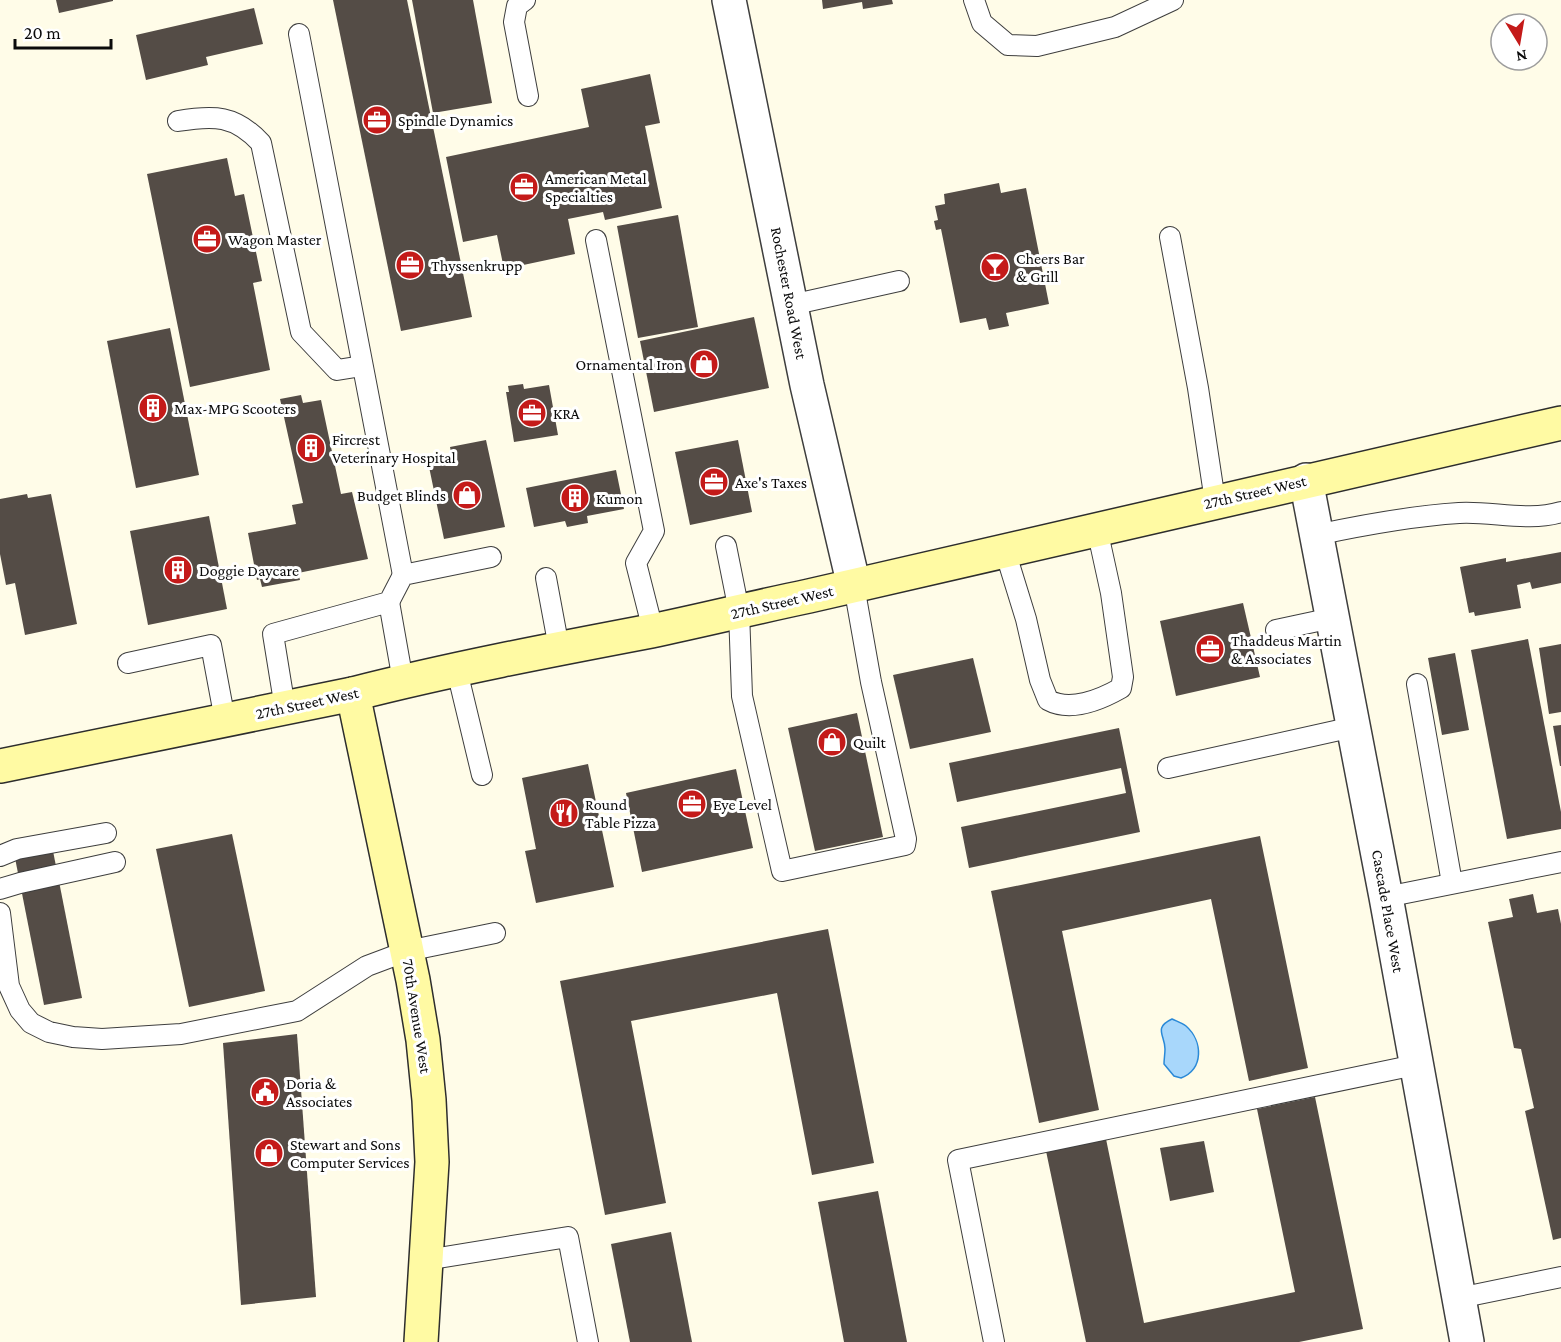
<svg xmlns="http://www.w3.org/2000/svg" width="1561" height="1342" viewBox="0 0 1561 1342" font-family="'Crimson Pro',serif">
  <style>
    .water { fill: #a8d7fb; stroke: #2a89d7; stroke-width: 1.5 }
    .building { fill: #544c46 }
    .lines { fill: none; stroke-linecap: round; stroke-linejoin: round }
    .lane-casing { stroke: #3e3e3e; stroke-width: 22 }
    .street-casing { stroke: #3e3e3e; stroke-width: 36 }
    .secondary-casing { stroke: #2d2d2d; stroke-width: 36 }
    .lane { stroke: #fff; stroke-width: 20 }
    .street { stroke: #fff; stroke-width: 33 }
    .secondary { stroke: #fffaa3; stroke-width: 33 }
    .labels { text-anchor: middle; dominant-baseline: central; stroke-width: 6; stroke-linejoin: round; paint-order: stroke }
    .poi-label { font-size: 16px; fill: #0b0b0b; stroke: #fff; text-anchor: start }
    .street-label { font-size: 16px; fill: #0b0b0b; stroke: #fff }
  </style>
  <rect width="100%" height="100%" fill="#fffce8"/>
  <path class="water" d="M 1172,1019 C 1176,1021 1182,1023 1186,1026 C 1203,1041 1204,1069 1181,1078 L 1174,1076 L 1164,1064 C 1164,1059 1165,1054 1165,1049 C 1165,1035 1153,1028 1172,1019 Z"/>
  <g class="building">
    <path d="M 56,0 L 113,0 L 113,1 L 59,13 Z"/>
    <path d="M 333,0 L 407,0 L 472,317 L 401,331 Z"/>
    <path d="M 412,0 L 473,0 L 492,103 L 433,113 Z"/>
    <path d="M 822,0 L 892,0 L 893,4 L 863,9 L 862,2 L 823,9 Z"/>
    <path d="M 254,8 L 263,44 L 206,57 L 208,65 L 146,80 L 136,35 Z"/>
    <path d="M 650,74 L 660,123 L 645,126 L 662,208 L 605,220 L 603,212 L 568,219 L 575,254 L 504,269 L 497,235 L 463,242 L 446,157 L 589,127 L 581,89 Z"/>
    <path d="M 227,158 L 235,196 L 244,194 L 262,281 L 253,283 L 270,370 L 190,387 L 147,174 Z"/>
    <path d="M 999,183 L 1001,193 L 1026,188 L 1049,304 L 1006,313 L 1009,326 L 989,330 L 986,318 L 960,323 L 941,229 L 936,230 L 934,221 L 938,220 L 935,206 L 945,204 L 944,194 Z"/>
    <path d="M 678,215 L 698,327 L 638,338 L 617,226 Z"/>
    <path d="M 754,317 L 769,388 L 654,412 L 640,341 Z"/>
    <path d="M 170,328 L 199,475 L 136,488 L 107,341 Z"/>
    <path d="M 523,384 L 524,389 L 549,385 L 558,435 L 514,442 L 506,392 L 509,392 L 508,386 Z"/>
    <path d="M 301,395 L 303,403 L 321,400 L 341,494 L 352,492 L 368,559 L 298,573 L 300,580 L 262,587 L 260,579 L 257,580 L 248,533 L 296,524 L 292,505 L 303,503 L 280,399 Z"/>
    <path d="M 486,440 L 505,527 L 444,539 L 428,462 L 452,457 L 450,447 Z"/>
    <path d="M 738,440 L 752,512 L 690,525 L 675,452 Z"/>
    <path d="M 616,470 L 624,509 L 587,516 L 588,523 L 567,527 L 565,521 L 534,527 L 526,488 Z"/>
    <path d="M 27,494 L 28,498 L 51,494 L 77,624 L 25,635 L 15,583 L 6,585 L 0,554 L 0,499 Z"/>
    <path d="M 209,516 L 227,609 L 148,625 L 130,531 Z"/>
    <path d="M 1561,552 L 1561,583 L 1532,589 L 1530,582 L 1517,585 L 1521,608 L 1475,616 L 1474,612 L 1469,613 L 1460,567 L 1506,558 L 1506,562 Z"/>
    <path d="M 1243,603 L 1260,677 L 1176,696 L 1160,621 Z"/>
    <path d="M 1528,639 L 1561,812 L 1561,829 L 1507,839 L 1471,650 Z"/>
    <path d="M 1561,644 L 1561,712 L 1549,714 L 1539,648 Z"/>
    <path d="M 1455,653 L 1469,730 L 1442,735 L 1428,658 Z"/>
    <path d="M 973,658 L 991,732 L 910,749 L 893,675 Z"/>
    <path d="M 857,713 L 883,837 L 815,851 L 788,728 Z"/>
    <path d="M 1561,725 L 1561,766 L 1560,766 L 1553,726 Z"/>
    <path d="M 1119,728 L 1140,832 L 969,868 L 961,827 L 1126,793 L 1121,768 L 957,802 L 949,763 Z"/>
    <path d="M 588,764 L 614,887 L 536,903 L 525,851 L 536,849 L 522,778 Z"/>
    <path d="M 736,769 L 753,848 L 642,872 L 626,793 Z"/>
    <path d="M 232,834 L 265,991 L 189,1007 L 156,849 Z"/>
    <path d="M 1260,836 L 1308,1068 L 1249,1081 L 1211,899 L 1062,931 L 1099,1110 L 1039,1123 L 991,891 Z"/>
    <path d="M 53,851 L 82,998 L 44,1005 L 15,858 Z"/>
    <path d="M 1533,894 L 1537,913 L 1558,909 L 1561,924 L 1561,1238 L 1553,1240 L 1525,1111 L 1534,1108 L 1521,1049 L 1514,1048 L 1488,922 L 1513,917 L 1509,899 Z"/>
    <path d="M 828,929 L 874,1163 L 812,1175 L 777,993 L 631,1021 L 666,1203 L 605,1215 L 560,981 Z"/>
    <path d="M 297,1034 L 316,1297 L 241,1305 L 223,1043 Z"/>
    <path d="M 1315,1097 L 1363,1329 L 1299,1342 L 1086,1342 L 1046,1151 L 1106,1139 L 1144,1323 L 1295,1292 L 1257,1109 Z"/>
    <path d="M 1204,1141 L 1214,1192 L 1170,1201 L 1160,1148 Z"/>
    <path d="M 878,1191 L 907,1342 L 844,1342 L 818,1202 Z"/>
    <path d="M 671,1232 L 692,1342 L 630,1342 L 611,1244 Z"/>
  </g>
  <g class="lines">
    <g class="lane-casing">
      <g id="lane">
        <path d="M 525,0 L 517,6 L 514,22 L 528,96"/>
        <path d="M 974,0 L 982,23 L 1008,45 L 1037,46 L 1115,27 L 1173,0"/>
        <path d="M 299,34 L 403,575"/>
        <path d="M 178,121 C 214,115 235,115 261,143 L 301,332 L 337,370 L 362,366"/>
        <path d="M 1170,237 L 1198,388 L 1215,501"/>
        <path d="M 596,240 L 654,531 L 636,563 L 653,630"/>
        <path d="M 791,305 L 899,281"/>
        <path d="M 1316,535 C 1363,525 1411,516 1459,513 C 1492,511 1529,522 1561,512"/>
        <path d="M 726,546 L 739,611 L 742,696 L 782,871 L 905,845 L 906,839 L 871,682 L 854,586"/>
        <path d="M 1005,551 L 1026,619 L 1040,680 L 1048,700 C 1070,712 1100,700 1121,688 L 1123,677 L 1111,593 L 1097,529"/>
        <path d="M 546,578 L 559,648"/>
        <path d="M 389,602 L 403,681"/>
        <path d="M 1276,630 L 1332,618"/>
        <path d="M 128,663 L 211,645 L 225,720"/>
        <path d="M 457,671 L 482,775"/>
        <path d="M 1417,684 L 1452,883"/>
        <path d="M 285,708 L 273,634 L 389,602 L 403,575 L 491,557"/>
        <path d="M 1168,768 L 1353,727"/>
        <path d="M 0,856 L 17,849 L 106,833"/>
        <path d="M 0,889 L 20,883 L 115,862"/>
        <path d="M 1386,897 L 1561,862"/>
        <path d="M 0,913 L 9,986 L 20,1010 L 31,1023 L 49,1032 L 73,1037 L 102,1039 L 181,1034 L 297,1011 L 367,966 L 407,951 L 495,933"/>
        <path d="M 426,1260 L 568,1237 L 588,1342"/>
        <path d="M 1459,1298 L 1561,1277"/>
        <path d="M 994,1342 L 958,1160 L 1415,1065"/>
      </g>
    </g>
    <g class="street-casing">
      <g id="street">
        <path d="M 729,0 L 807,385 L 854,586"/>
        <path d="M 1306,480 L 1386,897 L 1467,1342"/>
      </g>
    </g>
    <g class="secondary-casing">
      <g id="secondary">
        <path d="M 353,694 L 413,980 L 423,1040 L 429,1100 L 432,1162 L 421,1342"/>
        <path d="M 0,766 L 353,694 C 451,669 551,650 651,631 C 704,620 756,607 809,596 C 1060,540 1310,479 1561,423"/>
      </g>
    </g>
    <use href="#lane" class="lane"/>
    <use href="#street" class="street"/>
    <use href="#secondary" class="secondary"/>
  </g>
  <defs>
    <g id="office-disc" transform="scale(1.5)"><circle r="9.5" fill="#c41a19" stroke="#fff"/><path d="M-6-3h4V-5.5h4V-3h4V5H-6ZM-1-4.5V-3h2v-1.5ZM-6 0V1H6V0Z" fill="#fff"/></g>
    <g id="bar-disc" transform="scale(1.5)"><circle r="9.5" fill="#c41a19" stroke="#fff"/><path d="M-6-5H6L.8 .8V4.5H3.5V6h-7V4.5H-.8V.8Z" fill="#fff"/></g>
    <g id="shop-disc" transform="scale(1.5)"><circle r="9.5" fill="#c41a19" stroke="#fff"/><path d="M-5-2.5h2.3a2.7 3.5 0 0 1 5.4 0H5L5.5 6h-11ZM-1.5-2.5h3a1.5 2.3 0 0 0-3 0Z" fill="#fff"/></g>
    <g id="building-disc" transform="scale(1.5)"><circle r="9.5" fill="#c41a19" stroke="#fff"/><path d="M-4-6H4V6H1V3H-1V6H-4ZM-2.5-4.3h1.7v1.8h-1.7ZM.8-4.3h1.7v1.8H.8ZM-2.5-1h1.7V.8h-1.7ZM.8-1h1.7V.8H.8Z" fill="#fff"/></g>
    <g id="restaurant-disc" transform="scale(1.5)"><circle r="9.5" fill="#c41a19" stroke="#fff"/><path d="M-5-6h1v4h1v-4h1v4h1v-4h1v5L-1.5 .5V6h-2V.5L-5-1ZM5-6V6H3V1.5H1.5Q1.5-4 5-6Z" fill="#fff"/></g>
    <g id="civic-disc" transform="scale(1.5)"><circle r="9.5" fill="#c41a19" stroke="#fff"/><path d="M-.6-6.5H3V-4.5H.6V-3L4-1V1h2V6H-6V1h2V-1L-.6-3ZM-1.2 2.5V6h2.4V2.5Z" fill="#fff"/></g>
  </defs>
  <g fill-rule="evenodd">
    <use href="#office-disc" x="377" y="120"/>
    <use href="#office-disc" x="524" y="187"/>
    <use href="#office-disc" x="207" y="239"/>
    <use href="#office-disc" x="410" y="265"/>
    <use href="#bar-disc" x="995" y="267"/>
    <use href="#shop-disc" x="704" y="364"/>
    <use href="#building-disc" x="153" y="408"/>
    <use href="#office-disc" x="532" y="413"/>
    <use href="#building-disc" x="311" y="448"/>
    <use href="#office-disc" x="714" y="482"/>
    <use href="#shop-disc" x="467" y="495"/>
    <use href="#building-disc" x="575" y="498"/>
    <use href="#building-disc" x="178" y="570"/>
    <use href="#office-disc" x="1210" y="649"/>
    <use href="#shop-disc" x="832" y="742"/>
    <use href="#office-disc" x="692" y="804"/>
    <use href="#restaurant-disc" x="564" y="813"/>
    <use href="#civic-disc" x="265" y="1092"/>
    <use href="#shop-disc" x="269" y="1153"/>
  </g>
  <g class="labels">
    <g class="poi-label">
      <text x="398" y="120">Spindle Dynamics</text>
      <text x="545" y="178">American Metal<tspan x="545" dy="18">Specialties</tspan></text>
      <text x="228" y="239">Wagon Master</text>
      <text x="1016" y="258">Cheers Bar<tspan x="1016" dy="18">&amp; Grill</tspan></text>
      <text x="431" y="265">Thyssenkrupp</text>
      <text x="683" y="364" text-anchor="end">Ornamental Iron</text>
      <text x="174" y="408">Max-MPG Scooters</text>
      <text x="553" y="413">KRA</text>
      <text x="332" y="439">Fircrest<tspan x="332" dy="18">Veterinary Hospital</tspan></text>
      <text x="735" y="482">Axe's Taxes</text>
      <text x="446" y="495" text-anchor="end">Budget Blinds</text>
      <text x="596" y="498">Kumon</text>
      <text x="199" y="570">Doggie Daycare</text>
      <text x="1231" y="640">Thaddeus Martin<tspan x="1231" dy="18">&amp; Associates</tspan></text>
      <text x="853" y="742">Quilt</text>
      <text x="585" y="804">Round<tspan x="585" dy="18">Table Pizza</tspan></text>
      <text x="713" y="804">Eye Level</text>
      <text x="286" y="1083">Doria &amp;<tspan x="286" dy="18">Associates</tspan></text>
      <text x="290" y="1144">Stewart and Sons<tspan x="290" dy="18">Computer Services</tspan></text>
    </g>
    <g class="street-label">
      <text transform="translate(789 293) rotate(79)">Rochester Road West</text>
      <text transform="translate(1255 492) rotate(-13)">27th Street West</text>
      <text transform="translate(782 602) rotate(-13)">27th Street West</text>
      <text transform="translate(307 703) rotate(-12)">27th Street West</text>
      <text transform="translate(1388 911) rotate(80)">Cascade Place West</text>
      <text transform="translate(417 1016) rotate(81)">70th Avenue West</text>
    </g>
  </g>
  <g transform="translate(1519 42) rotate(169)"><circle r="28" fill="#ffffff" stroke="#9d9d9d" stroke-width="1.5"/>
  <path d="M0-4.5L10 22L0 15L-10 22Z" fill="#c41a19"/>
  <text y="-9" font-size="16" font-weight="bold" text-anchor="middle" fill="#0b0b0b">N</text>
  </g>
  <path d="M15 39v9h96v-9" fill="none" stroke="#0b0b0b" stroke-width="3"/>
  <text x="24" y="39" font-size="18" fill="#0b0b0b" stroke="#ffffff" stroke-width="4.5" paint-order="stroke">20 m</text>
</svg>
